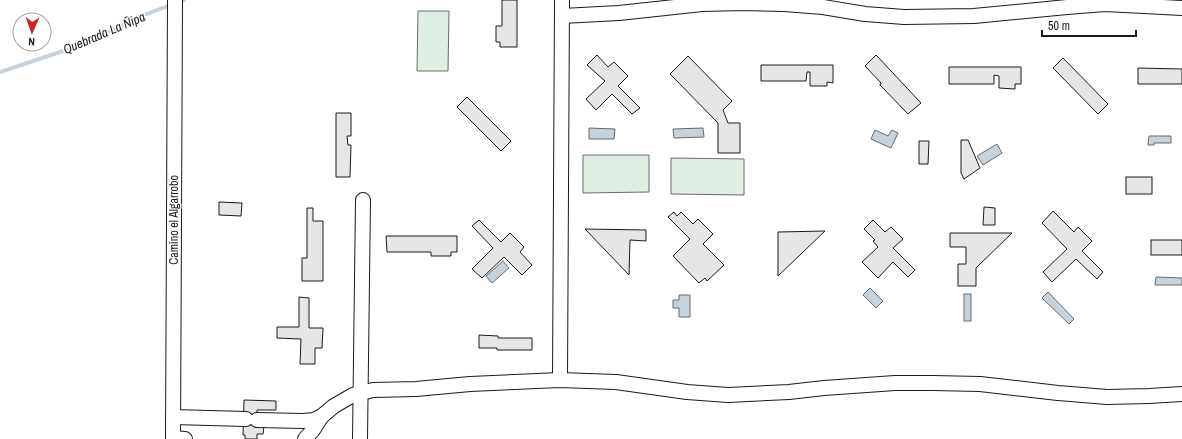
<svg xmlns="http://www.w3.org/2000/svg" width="1182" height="439" viewBox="0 0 1182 439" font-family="'Archivo Narrow',sans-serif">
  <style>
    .green { fill: #e0efe3; stroke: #6a6a6a }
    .water { fill: #c6d2dc; stroke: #6a6a6a }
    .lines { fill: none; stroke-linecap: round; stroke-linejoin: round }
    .stream { stroke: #c6d2dc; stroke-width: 4 }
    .building { fill: #e6e6e6; stroke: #1a1a1a }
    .minor-casing { stroke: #1a1a1a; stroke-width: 16 }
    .minor { stroke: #fff; stroke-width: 14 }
    .labels { text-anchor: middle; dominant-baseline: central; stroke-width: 3; stroke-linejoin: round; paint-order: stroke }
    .street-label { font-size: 12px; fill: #1a1a1a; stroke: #fff }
    .water-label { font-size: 13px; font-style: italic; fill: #1a1a1a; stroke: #fff }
  </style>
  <rect width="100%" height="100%" fill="#fff"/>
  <g class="green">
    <path d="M 418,11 L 449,11 L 448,71 L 417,71 Z"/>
    <path d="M 583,155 L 649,155 L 649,192 L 583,193 Z"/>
    <path d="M 671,158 L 744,159 L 744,195 L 671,194 Z"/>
  </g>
  <g class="water">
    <path d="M 589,128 L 615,129 L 614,139 L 589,139 Z"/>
    <path d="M 703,128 L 704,137 L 674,138 L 673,129 Z"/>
    <path d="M 875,130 L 888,136 L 892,130 L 898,133 L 891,148 L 871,139 Z"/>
    <path d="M 1149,136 L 1171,136 L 1171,143 L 1154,143 L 1154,145 L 1148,145 Z"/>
    <path d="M 997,144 L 1002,153 L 983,165 L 977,156 Z"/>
    <path d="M 503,261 L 509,268 L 492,283 L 486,276 Z"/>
    <path d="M 1156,277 L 1182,278 L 1182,285 L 1155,285 Z"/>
    <path d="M 870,288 L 883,301 L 876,308 L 863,295 Z"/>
    <path d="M 1048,292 L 1074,319 L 1069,324 L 1042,298 Z"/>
    <rect x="964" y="294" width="7" height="27"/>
    <path d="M 679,295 L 690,295 L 690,317 L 679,317 L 679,308 L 673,308 L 673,300 L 679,300 Z"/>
  </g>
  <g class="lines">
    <path class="stream" d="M 0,72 L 78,46 L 144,15 L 184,0"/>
  </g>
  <g class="building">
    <path d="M 502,0 L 517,0 L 517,47 L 500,47 L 500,42 L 496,42 L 496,26 L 502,26 Z"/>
    <path d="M 597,55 L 608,67 L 614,62 L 628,76 L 618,86 L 640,108 L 632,114 L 612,94 L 596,110 L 586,99 L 605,81 L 587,65 Z"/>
    <path d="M 876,55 L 921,103 L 908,114 L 880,85 L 881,83 L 865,66 Z"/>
    <path d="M 688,56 L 732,101 L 723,110 L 728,123 L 740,123 L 740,153 L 718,153 L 718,123 L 670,74 Z"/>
    <path d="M 1063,58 L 1108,104 L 1098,114 L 1053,68 Z"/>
    <path d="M 761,65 L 833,65 L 833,83 L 827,82 L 827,86 L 810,86 L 810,72 L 807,72 L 806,81 L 761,81 Z"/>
    <path d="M 949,67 L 1021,67 L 1021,84 L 1015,84 L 1015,89 L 999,88 L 999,76 L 994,75 L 994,84 L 949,84 Z"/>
    <path d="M 1138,68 L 1182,69 L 1182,84 L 1138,84 Z"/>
    <path d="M 467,97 L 511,141 L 501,151 L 457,107 Z"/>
    <path d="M 336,113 L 351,113 L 351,136 L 347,136 L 348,145 L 351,145 L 350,177 L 336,177 Z"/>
    <path d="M 961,140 L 968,140 L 980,168 L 964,179 L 961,173 Z"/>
    <path d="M 919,141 L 929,141 L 928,164 L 919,164 Z"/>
    <rect x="1126" y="177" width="26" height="17"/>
    <path d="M 219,202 L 242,203 L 241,216 L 219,215 Z"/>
    <path d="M 984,207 L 995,208 L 995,225 L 983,225 Z"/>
    <path d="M 307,208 L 313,208 L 313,221 L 323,221 L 323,281 L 302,281 L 302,258 L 307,258 Z"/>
    <path d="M 1053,211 L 1074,232 L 1078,227 L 1092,241 L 1082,251 L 1103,272 L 1097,279 L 1076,259 L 1052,282 L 1043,272 L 1067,249 L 1042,223 Z"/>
    <path d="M 674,212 L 677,216 L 681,212 L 693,224 L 698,219 L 713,234 L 703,244 L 724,265 L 707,281 L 705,278 L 699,283 L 673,256 L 690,239 L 668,217 Z"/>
    <path d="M 479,220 L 501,242 L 510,233 L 524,247 L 520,252 L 532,265 L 522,275 L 504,257 L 482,278 L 472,269 L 493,248 L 472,226 Z"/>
    <path d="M 873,220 L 885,232 L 891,227 L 903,239 L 893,248 L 915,270 L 908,277 L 893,262 L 878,278 L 862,262 L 878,247 L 873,241 L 875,240 L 864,229 Z"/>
    <path d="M 585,229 L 646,230 L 646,241 L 630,240 L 629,275 Z"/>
    <path d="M 825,231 L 778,276 L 778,232 Z"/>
    <path d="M 950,233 L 1012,233 L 976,268 L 976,286 L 958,286 L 958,264 L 966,264 L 966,247 L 950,247 Z"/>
    <path d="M 386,236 L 457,236 L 457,252 L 451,252 L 451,256 L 431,256 L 431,252 L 387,252 Z"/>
    <rect x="1151" y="240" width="31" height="15"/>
    <path d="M 299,297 L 309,298 L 309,328 L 323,328 L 322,348 L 315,348 L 315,364 L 300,364 L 301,339 L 277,338 L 277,327 L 299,327 Z"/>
    <path d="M 479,335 L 498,336 L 498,338 L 532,338 L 532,350 L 497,350 L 497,348 L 479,348 Z"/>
    <path d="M 244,400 L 276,401 L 276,410 L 257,410 L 257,425 L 264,426 L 263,434 L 257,434 L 257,439 L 245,439 L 245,435 L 243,435 Z"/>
  </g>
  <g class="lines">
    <g class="minor-casing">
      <g id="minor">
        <path d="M 562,16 L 619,13 L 702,4 L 742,3 L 784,4 L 823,7 L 865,14 L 904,17 L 974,16 L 1067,7 L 1105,4 L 1182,8"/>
        <path d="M 560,380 L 562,0"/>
        <path d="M 173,417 L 246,419"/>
        <path d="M 257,420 L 303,421 L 314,420 L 322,416 L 334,406 L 353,395 L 373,390 L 416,389 L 470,384 L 560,380 L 616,382 L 687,392 L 728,395 L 789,392 L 824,388 L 895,383 L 933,383 L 980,384 L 1058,393 L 1107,397 L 1149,396 L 1182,394"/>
        <path d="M 173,438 L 185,439"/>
        <path d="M 173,439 L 175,0"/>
        <path d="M 305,439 L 313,430 L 322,416"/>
        <path d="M 360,439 L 363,200"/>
      </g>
    </g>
    <use href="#minor" class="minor"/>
  </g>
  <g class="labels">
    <g class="street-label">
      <text transform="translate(174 220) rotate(-90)">Camino el Algarrobo</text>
    </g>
    <g class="water-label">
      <text transform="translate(104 33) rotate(-23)">Quebrada La Ñipa</text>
    </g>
  </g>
  <g transform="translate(32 32) rotate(182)"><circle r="19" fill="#ffffff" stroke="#a3a3a3"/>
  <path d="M0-3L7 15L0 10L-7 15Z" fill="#c62828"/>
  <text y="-6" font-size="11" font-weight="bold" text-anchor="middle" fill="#1a1a1a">N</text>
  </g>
  <path d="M1042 30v6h94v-6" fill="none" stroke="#1a1a1a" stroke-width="2"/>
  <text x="1048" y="30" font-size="12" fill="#1a1a1a" stroke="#ffffff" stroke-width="3" paint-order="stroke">50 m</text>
</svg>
